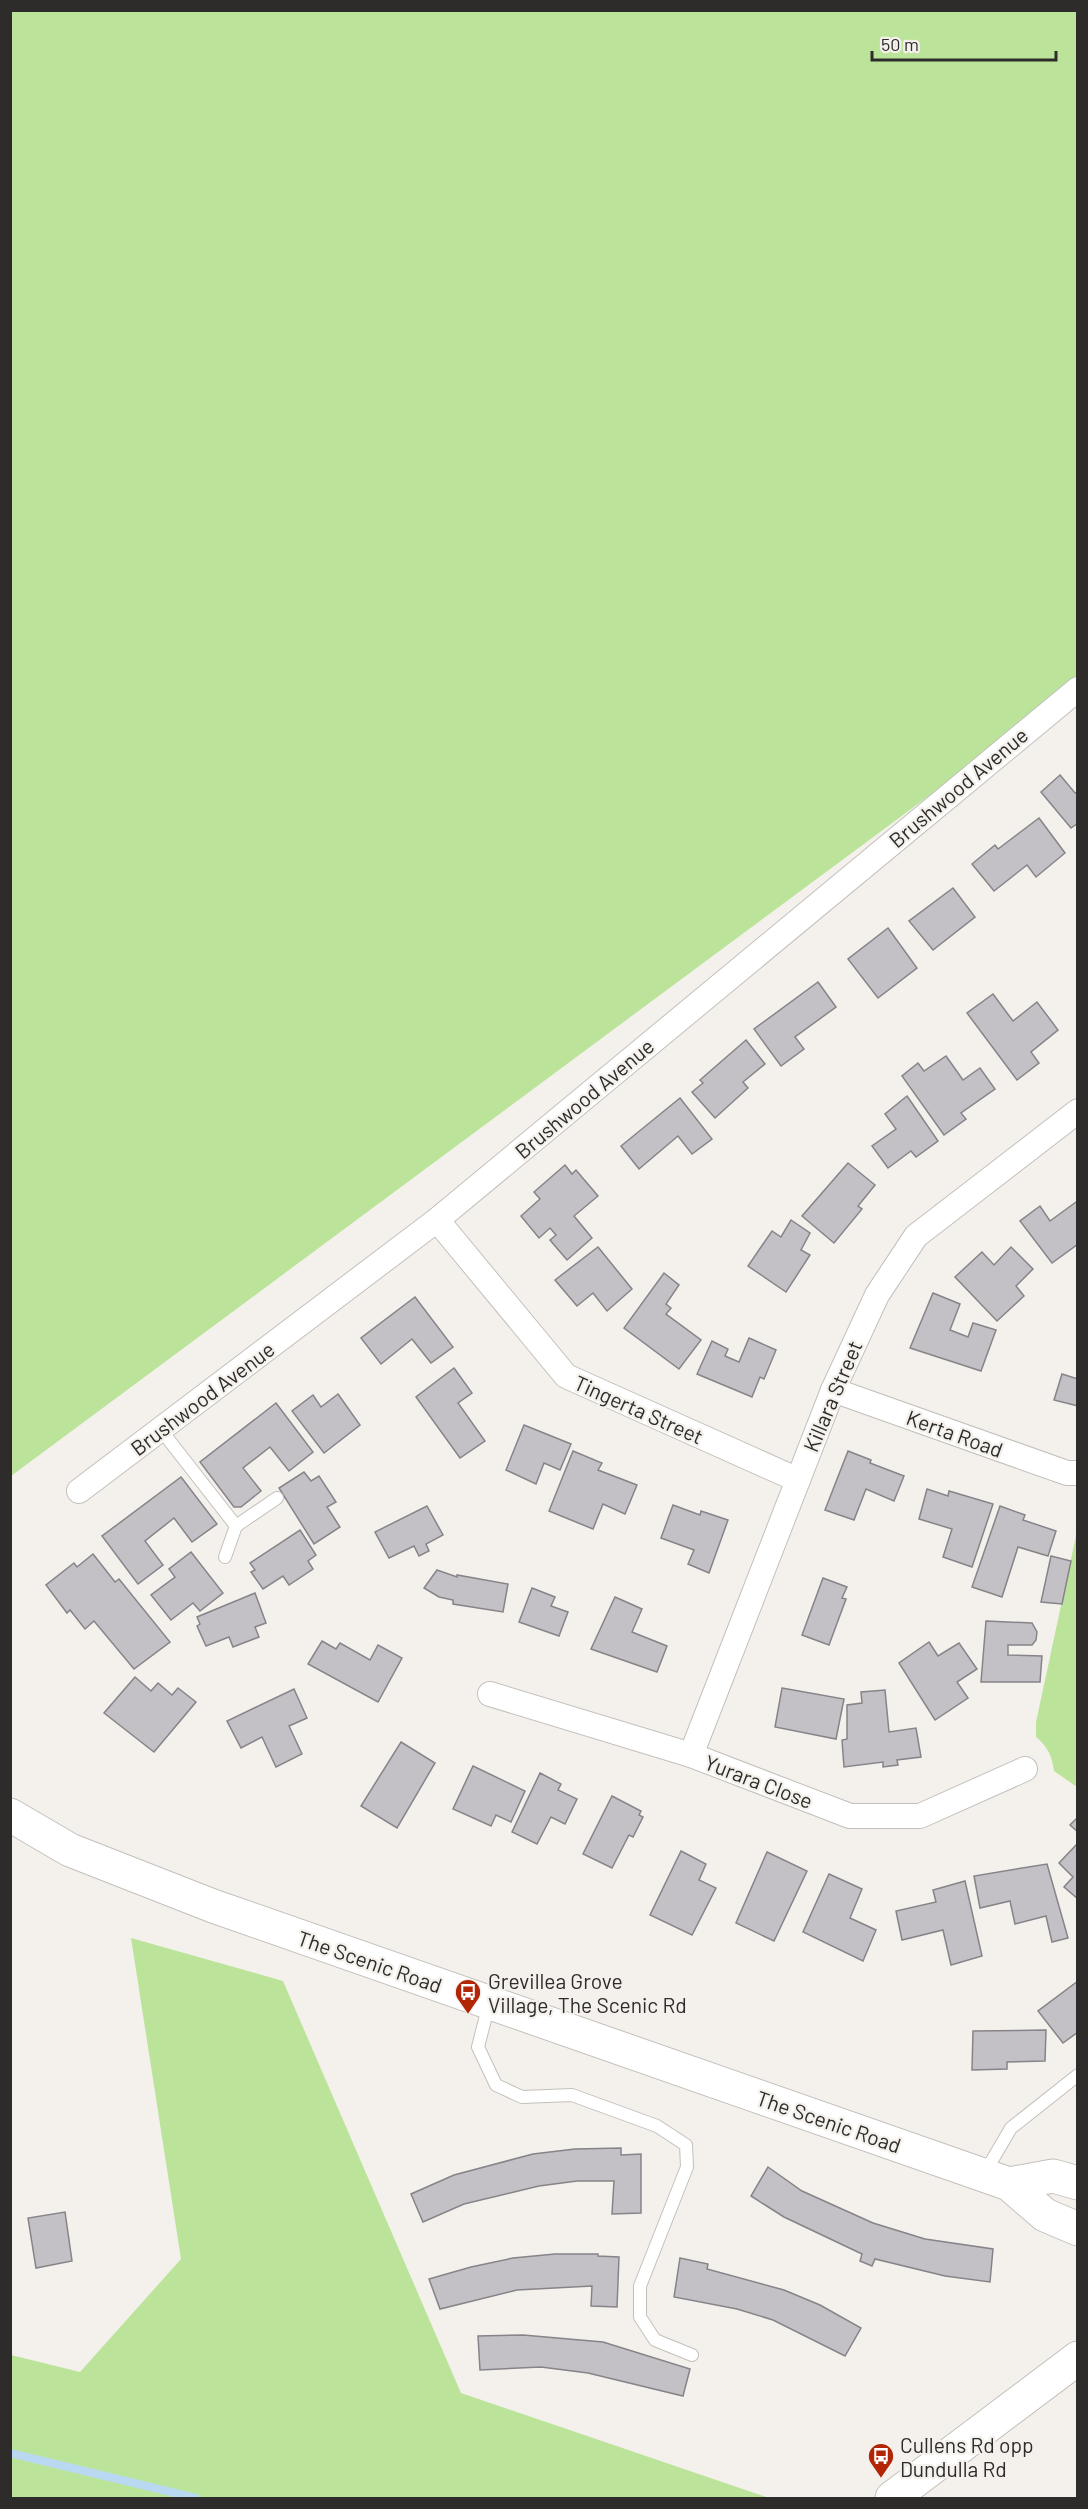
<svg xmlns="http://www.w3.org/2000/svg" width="1088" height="2509" viewBox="0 0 1088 2509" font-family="Barlow,sans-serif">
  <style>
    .green { fill: #bbe49a }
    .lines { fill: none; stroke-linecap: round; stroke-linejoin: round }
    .stream { stroke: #b9d9f2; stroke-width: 8 }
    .building { fill: #c3c1c6; stroke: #868488; stroke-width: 1.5 }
    .service-casing { stroke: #c3c0bc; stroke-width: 14 }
    .minor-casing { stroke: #c3c0bc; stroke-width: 26 }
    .secondary-casing { stroke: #c3c0bc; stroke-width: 35 }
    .service { stroke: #fff; stroke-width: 12 }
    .minor { stroke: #fff; stroke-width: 24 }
    .secondary { stroke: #fff; stroke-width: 33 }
    .labels { text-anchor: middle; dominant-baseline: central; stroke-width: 4.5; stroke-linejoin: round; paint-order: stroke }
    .street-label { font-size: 21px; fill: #2e2c2b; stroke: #f4f1ec }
    .poi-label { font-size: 21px; fill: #2e2c2b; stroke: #f4f1ec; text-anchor: start }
  </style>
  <rect width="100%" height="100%" fill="#f4f1ec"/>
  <g class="green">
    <path d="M 11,11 L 1077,11 L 1077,686 L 11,1476 Z"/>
    <path d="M 1077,1531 L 1077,1787 L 1054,1771 C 1052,1756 1048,1747 1036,1737 L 1036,1722 Z"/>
    <path d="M 131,1938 L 283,1981 L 461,2393 L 769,2498 L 11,2498 L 11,2355 L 80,2372 L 181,2259 Z"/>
  </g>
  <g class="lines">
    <path class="stream" d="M 10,2453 L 196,2498"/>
  </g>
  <g class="building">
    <path d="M 1060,775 L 1075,793 L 1078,792 L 1078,823 L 1071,828 L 1041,792 Z"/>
    <path d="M 1039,818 L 1065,853 L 1036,877 L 1027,865 L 994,891 L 972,864 L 995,845 L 998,849 Z"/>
    <path d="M 953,888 L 975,917 L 933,950 L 909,921 Z"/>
    <path d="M 888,928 L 917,968 L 878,998 L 848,959 Z"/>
    <path d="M 818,982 L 836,1007 L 795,1037 L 804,1049 L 781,1066 L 754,1029 Z"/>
    <path d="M 993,994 L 1013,1021 L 1037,1002 L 1058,1030 L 1031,1052 L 1039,1063 L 1017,1080 L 967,1013 Z"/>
    <path d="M 746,1040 L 765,1064 L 743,1082 L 748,1088 L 715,1118 L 692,1092 L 703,1083 L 700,1080 Z"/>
    <path d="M 946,1056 L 963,1080 L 980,1068 L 995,1089 L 961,1113 L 966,1119 L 944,1135 L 902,1076 L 918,1063 L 924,1071 Z"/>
    <path d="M 907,1096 L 938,1141 L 916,1157 L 911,1151 L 888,1168 L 872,1146 L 896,1129 L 885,1114 Z"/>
    <path d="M 680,1098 L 712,1139 L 692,1154 L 678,1136 L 639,1169 L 621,1146 Z"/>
    <path d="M 848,1163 L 875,1185 L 858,1206 L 862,1209 L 834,1243 L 802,1216 Z"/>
    <path d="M 565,1165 L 572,1174 L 576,1170 L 598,1196 L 574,1216 L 592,1238 L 567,1260 L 550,1240 L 556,1235 L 550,1228 L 539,1238 L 521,1216 L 540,1199 L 534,1192 Z"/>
    <path d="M 1076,1202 L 1078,1205 L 1078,1244 L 1052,1263 L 1020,1221 L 1040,1206 L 1050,1221 Z"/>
    <path d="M 791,1220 L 810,1233 L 801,1250 L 810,1255 L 786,1292 L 748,1266 L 772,1231 L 781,1237 Z"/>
    <path d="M 598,1247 L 632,1289 L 607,1311 L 593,1293 L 577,1306 L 555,1280 Z"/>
    <path d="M 1011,1247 L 1033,1269 L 1016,1286 L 1024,1296 L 997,1321 L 955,1277 L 982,1252 L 994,1265 Z"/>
    <path d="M 664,1273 L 679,1285 L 666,1304 L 671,1308 L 666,1314 L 701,1340 L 679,1369 L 624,1328 Z"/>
    <path d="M 933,1293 L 960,1304 L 950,1330 L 968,1337 L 973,1323 L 996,1330 L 981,1371 L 910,1348 Z"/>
    <path d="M 415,1297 L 453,1347 L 431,1363 L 412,1339 L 381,1364 L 361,1338 Z"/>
    <path d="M 749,1338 L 776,1350 L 764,1379 L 760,1377 L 752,1397 L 697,1374 L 712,1341 L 728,1349 L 725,1356 L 739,1362 Z"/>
    <path d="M 454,1368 L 472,1393 L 458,1403 L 485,1441 L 460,1458 L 416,1397 Z"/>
    <path d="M 1062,1374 L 1078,1379 L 1078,1406 L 1054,1400 Z"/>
    <path d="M 338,1394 L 360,1425 L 324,1453 L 292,1411 L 313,1395 L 321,1407 Z"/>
    <path d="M 276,1403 L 313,1452 L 289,1471 L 270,1447 L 243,1468 L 261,1491 L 241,1507 L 234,1507 L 200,1462 Z"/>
    <path d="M 524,1425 L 571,1444 L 560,1470 L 544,1463 L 536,1484 L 506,1470 Z"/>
    <path d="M 573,1451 L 602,1463 L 598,1470 L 637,1485 L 625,1514 L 603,1504 L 593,1529 L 549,1511 Z"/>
    <path d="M 848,1451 L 871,1460 L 870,1463 L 904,1476 L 894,1501 L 866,1489 L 854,1520 L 825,1510 Z"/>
    <path d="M 304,1472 L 311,1481 L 319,1476 L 336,1502 L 327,1507 L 340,1527 L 314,1544 L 279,1488 Z"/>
    <path d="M 181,1477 L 217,1524 L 192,1542 L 174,1518 L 145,1541 L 163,1565 L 138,1584 L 102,1536 Z"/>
    <path d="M 927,1489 L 948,1496 L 949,1491 L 993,1504 L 972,1567 L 943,1557 L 952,1529 L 919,1519 Z"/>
    <path d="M 673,1505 L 700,1515 L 701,1511 L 728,1520 L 709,1573 L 688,1564 L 694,1550 L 661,1538 Z"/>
    <path d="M 427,1506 L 443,1535 L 426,1544 L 429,1551 L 419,1556 L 414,1546 L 389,1558 L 375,1532 Z"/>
    <path d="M 1000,1506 L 1025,1515 L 1023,1520 L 1056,1531 L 1048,1556 L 1018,1547 L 1002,1597 L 972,1587 Z"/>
    <path d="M 300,1530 L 316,1555 L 308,1561 L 313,1569 L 289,1585 L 283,1576 L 263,1589 L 251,1572 L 255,1570 L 250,1563 Z"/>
    <path d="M 191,1552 L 223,1593 L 200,1611 L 193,1603 L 171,1620 L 151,1595 L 175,1577 L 169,1569 Z"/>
    <path d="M 93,1554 L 115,1582 L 119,1579 L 170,1642 L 134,1669 L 94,1621 L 85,1629 L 70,1610 L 67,1613 L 46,1585 L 74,1563 L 77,1567 Z"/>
    <path d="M 1051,1556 L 1071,1561 L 1062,1604 L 1041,1602 Z"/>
    <path d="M 437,1570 L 457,1577 L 457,1575 L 508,1584 L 503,1612 L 453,1604 L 453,1600 L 439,1597 L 424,1588 Z"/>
    <path d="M 823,1578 L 847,1587 L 842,1598 L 846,1599 L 829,1645 L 802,1635 Z"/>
    <path d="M 532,1588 L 555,1597 L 551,1606 L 568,1612 L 559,1636 L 519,1622 Z"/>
    <path d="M 255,1593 L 266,1623 L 255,1627 L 259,1637 L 233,1647 L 229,1637 L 206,1646 L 197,1626 L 200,1624 L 197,1617 Z"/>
    <path d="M 615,1597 L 642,1609 L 632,1632 L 667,1646 L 657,1672 L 591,1649 Z"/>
    <path d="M 986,1621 L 1032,1623 L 1037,1632 L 1036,1640 L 1032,1645 L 1008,1645 L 1008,1655 L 1042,1656 L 1040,1682 L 981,1682 Z"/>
    <path d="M 322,1641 L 336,1649 L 340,1643 L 370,1660 L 378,1645 L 402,1658 L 378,1702 L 308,1664 Z"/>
    <path d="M 929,1642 L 938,1656 L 959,1643 L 977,1669 L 957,1682 L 968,1698 L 935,1720 L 899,1663 Z"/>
    <path d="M 135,1677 L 151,1691 L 158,1683 L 172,1695 L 178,1688 L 196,1702 L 154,1752 L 104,1713 Z"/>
    <path d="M 782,1688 L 844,1699 L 836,1739 L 775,1727 Z"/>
    <path d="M 294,1689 L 307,1718 L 289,1726 L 302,1754 L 276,1767 L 262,1737 L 241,1748 L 227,1721 Z"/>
    <path d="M 885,1690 L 889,1732 L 916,1728 L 921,1757 L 897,1760 L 898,1765 L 883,1767 L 883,1762 L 844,1767 L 842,1740 L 847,1739 L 847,1705 L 862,1703 L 861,1692 Z"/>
    <path d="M 401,1742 L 435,1763 L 397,1828 L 361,1806 Z"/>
    <path d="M 473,1766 L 525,1791 L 511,1822 L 496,1815 L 491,1826 L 453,1809 Z"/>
    <path d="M 540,1773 L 561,1784 L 558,1790 L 577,1799 L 565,1824 L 551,1817 L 537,1844 L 512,1832 Z"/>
    <path d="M 612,1796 L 641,1811 L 639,1815 L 643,1817 L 633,1837 L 629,1835 L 612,1868 L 583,1854 Z"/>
    <path d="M 1078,1817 L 1078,1832 L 1070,1825 Z"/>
    <path d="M 1078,1843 L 1078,1899 L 1064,1887 L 1073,1877 L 1059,1863 Z"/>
    <path d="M 681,1851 L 706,1864 L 699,1880 L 716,1888 L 692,1935 L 650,1915 Z"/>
    <path d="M 767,1852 L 807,1871 L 774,1941 L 736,1923 Z"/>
    <path d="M 1047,1864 L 1068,1938 L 1052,1942 L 1046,1916 L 1015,1924 L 1010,1901 L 980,1908 L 974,1876 Z"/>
    <path d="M 829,1874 L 862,1889 L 850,1918 L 876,1930 L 863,1961 L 803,1932 Z"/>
    <path d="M 965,1881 L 982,1956 L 951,1965 L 943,1930 L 902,1940 L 896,1911 L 936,1902 L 933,1890 Z"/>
    <path d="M 1078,1981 L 1078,2032 L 1063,2043 L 1038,2011 Z"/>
    <path d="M 1046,2030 L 1045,2061 L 1007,2062 L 1007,2069 L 972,2070 L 973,2031 Z"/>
    <path d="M 621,2148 L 621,2155 L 641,2154 L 641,2213 L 612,2214 L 614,2181 L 577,2181 L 539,2186 L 464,2204 L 423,2222 L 411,2194 L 454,2175 L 533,2154 L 575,2149 Z"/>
    <path d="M 768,2167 L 802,2191 L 873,2223 L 925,2239 L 993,2249 L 990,2282 L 945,2276 L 875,2259 L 872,2266 L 860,2261 L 862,2254 L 784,2217 L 751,2196 Z"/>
    <path d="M 65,2212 L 72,2261 L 36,2268 L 28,2218 Z"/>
    <path d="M 555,2254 L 598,2254 L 598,2256 L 619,2257 L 617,2307 L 591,2306 L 592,2286 L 517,2290 L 440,2309 L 429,2279 L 471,2267 L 513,2258 Z"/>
    <path d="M 680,2258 L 708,2264 L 707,2269 L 784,2290 L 820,2305 L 861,2328 L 845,2356 L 773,2320 L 737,2309 L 674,2297 Z"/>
    <path d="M 523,2335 L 603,2342 L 690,2369 L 683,2396 L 588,2373 L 541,2367 L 480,2370 L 478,2336 Z"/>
  </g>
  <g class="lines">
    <g class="service-casing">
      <g id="service">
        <path d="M 161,1430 L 236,1526 L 277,1498"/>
        <path d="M 225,1557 L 236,1526"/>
        <path d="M 489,2004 L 478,2047 L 496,2085 L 522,2097 L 572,2095 L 657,2126 L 686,2145 L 687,2167 L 640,2286 L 640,2317 L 655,2340 L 692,2355"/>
        <path d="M 984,2174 L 1011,2128 L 1078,2075"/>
      </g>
    </g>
    <g class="minor-casing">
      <g id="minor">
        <path d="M 437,1220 L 566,1376 L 798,1480"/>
        <path d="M 833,1390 L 1067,1473 L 1078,1473"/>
        <path d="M 79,1491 L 437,1220 L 1078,689"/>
        <path d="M 490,1694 L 691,1755 L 850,1816 L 920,1816 L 1025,1769"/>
        <path d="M 691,1755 L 833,1390 L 877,1295 L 916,1236 L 1078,1111"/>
      </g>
    </g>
    <g class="secondary-casing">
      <g id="secondary">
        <path d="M 10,1815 L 70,1850 L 213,1906 L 1009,2184 L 1045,2215 L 1078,2229"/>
        <path d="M 1009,2184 L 1053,2176 L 1078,2183"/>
        <path d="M 892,2498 L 1078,2358"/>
      </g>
    </g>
    <use href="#service" class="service"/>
    <use href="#minor" class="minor"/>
    <use href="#secondary" class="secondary"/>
  </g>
  <defs>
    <g id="bus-pin" transform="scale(1.35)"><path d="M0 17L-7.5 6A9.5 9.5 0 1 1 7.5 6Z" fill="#b22505" stroke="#f4f1ec"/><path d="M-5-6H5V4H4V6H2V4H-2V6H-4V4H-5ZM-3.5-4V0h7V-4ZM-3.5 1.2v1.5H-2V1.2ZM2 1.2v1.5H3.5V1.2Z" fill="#fff"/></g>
  </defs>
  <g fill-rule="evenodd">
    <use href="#bus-pin" x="468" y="1992"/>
    <use href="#bus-pin" x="881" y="2456"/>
  </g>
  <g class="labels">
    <g class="street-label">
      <text transform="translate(958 787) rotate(-40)">Brushwood Avenue</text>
      <text transform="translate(584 1098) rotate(-40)">Brushwood Avenue</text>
      <text transform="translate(832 1396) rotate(-67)">Killara Street</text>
      <text transform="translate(202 1398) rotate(-37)">Brushwood Avenue</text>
      <text transform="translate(639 1409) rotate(24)">Tingerta Street</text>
      <text transform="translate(955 1433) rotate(20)">Kerta Road</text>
      <text transform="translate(759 1781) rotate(21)">Yurara Close</text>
      <text transform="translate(370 1961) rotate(19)">The Scenic Road</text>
      <text transform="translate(829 2121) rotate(19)">The Scenic Road</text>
    </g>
    <g class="poi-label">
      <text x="488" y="1980">Grevillea Grove<tspan x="488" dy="24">Village, The Scenic Rd</tspan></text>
      <text x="900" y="2444">Cullens Rd opp<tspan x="900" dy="24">Dundulla Rd</tspan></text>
    </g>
  </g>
  <rect width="1088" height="2509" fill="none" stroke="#2e2c2b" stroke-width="24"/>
  <path d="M872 51v9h184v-9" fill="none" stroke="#2e2c2b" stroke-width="3"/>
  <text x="881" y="51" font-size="18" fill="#2e2c2b" stroke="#f4f1ec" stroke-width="4.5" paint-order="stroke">50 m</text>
</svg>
